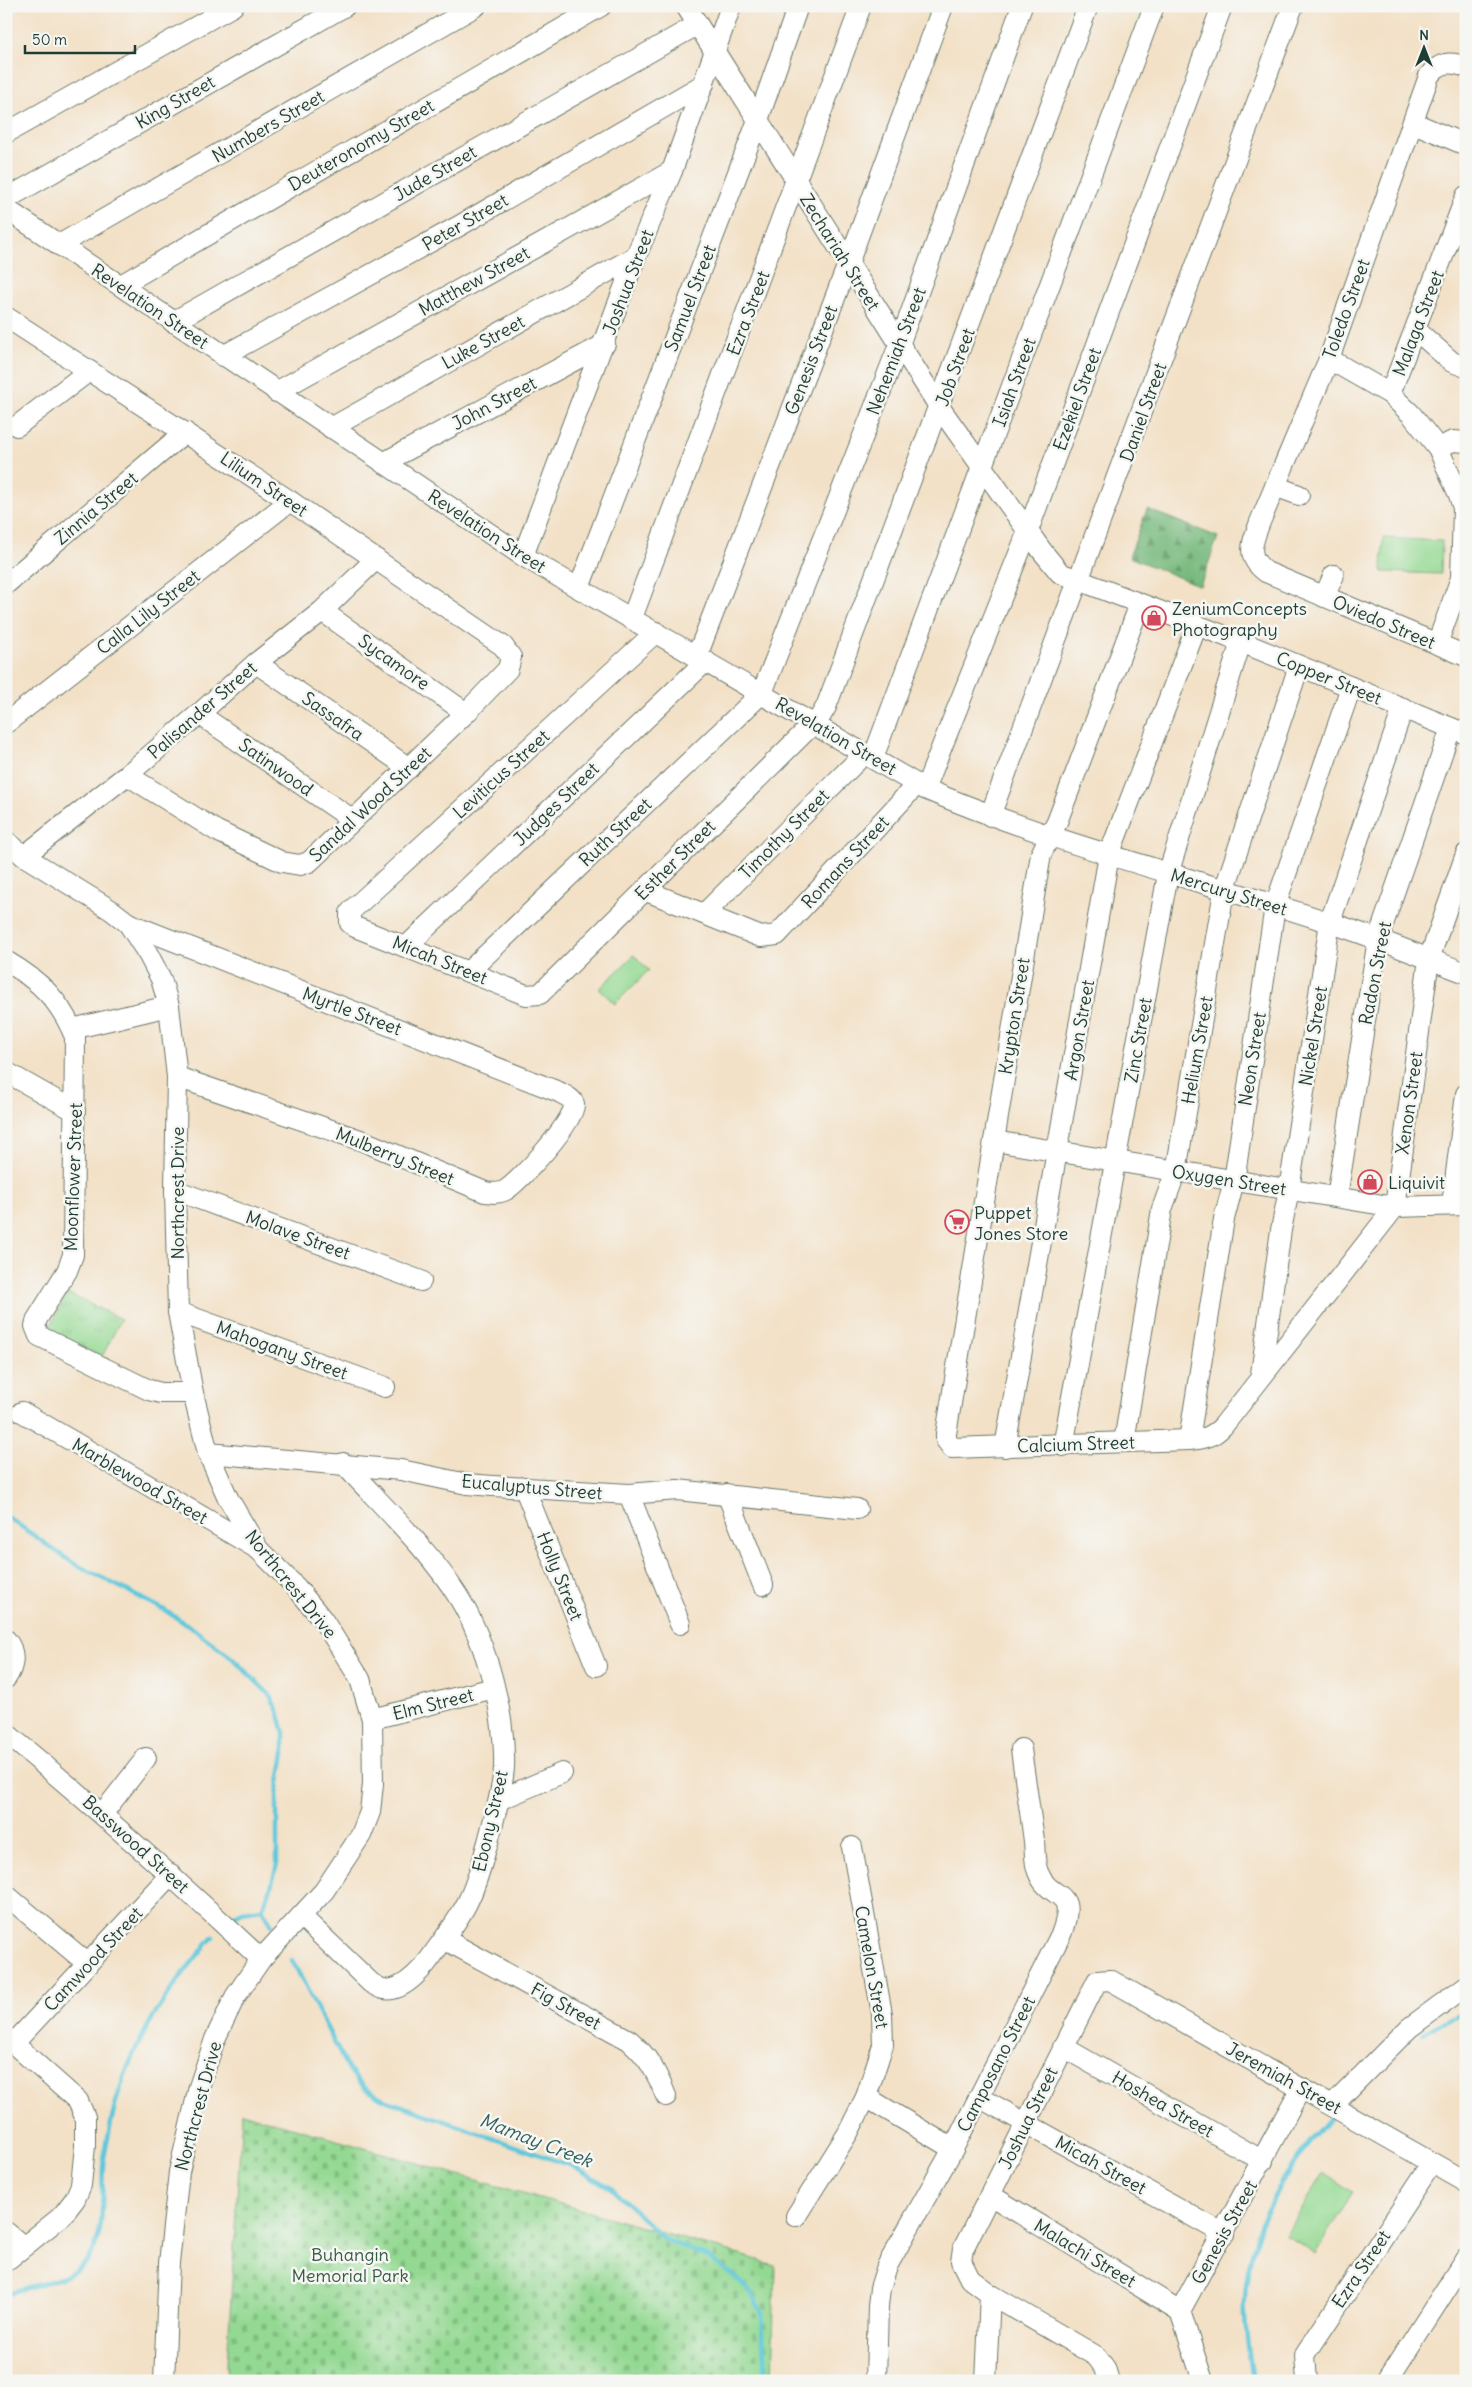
<svg xmlns="http://www.w3.org/2000/svg" width="1472" height="2387" viewBox="0 0 1472 2387" font-family="Delius,sans-serif">
  <style>
    .forest { fill: url(#forest-firs); stroke: #4b7b58 }
    .cemetery { fill: url(#cemetery-stones); stroke: #5a8b64 }
    .park { fill: url(#park-tufts); stroke: #5a8b64 }
    .garden { fill: #94d993; stroke: #5a8b64 }
    .lines { fill: none; stroke-linecap: round; stroke-linejoin: round }
    .stream { stroke: #5fc8db; stroke-width: 4.5 }
    .minor-casing { stroke: #697667; stroke-width: 22 }
    .minor { stroke: #fff; stroke-width: 20 }
    .labels { text-anchor: middle; dominant-baseline: central; stroke-width: 5; stroke-linejoin: round; paint-order: stroke }
    .street-label { font-size: 18px; fill: #1f3d34; stroke: #f6f6f2 }
    .poi-label { font-size: 18px; fill: #1f3d34; stroke: #f6f6f2; text-anchor: start }
    .park-label { font-size: 18px; fill: #365c47; stroke: #f6f6f2 }
    .water-label { font-size: 19px; font-style: italic; fill: #2f605e; stroke: #f6f6f2 }
  </style>
  <defs>
    <pattern id="forest-firs" width="22" height="20" patternUnits="userSpaceOnUse" patternTransform="scale(1.25)"><rect width="22" height="20" fill="#77b97d"/><path d="M5 1l3.5 6h-7zM16 11l3.5 6h-7z" fill="#619867"/></pattern>
    <pattern id="cemetery-stones" width="16" height="16" patternUnits="userSpaceOnUse" patternTransform="scale(1.25)"><rect width="16" height="16" fill="#94d993"/><path d="M2 7V4a2 2 0 0 1 4 0v3zM10 15v-3a2 2 0 0 1 4 0v3z" fill="#7fbb7f"/></pattern>
    <pattern id="park-tufts" width="24" height="20" patternUnits="userSpaceOnUse" patternTransform="scale(1.25)"><rect width="24" height="20" fill="#94d993"/><path d="M3 7l-1-3M5 7V3M7 7l1-3M15 17l-1-3M17 17v-4M19 17l1-3" fill="none" stroke="#7fbb7f"/></pattern>
  </defs>
  <rect width="100%" height="100%" fill="#f6f6f2"/>
  <filter id="ink" filterUnits="userSpaceOnUse"><feTurbulence type="fractalNoise" baseFrequency=".02" numOctaves="2"/><feDisplacementMap in="SourceGraphic" scale="10" xChannelSelector="R" yChannelSelector="G"/><feConvolveMatrix kernelMatrix="1 2 1 2 8 2 1 2 1" color-interpolation-filters="sRGB"/></filter>
  <filter id="wash" filterUnits="userSpaceOnUse"><feTurbulence type="fractalNoise" baseFrequency=".0096" numOctaves="4" result="noise"/><feDisplacementMap in="SourceGraphic" scale="20" xChannelSelector="R" yChannelSelector="G"/><feGaussianBlur stdDeviation="1.12" result="paint"/><feColorMatrix in="noise" values="0 0 0 0 0 0 0 0 0 0 0 0 0 0 0 0 0 1.4 0 .05"/><feComposite in="paint" operator="in"/></filter>
  <g filter="url(#wash)">
    <rect width="100%" height="100%" fill="#f3e1c7"/>
    <path class="forest" d="M 1147,509 L 1218,537 L 1200,586 L 1129,557 Z"/>
    <path class="cemetery" d="M 242,2113 L 775,2265 L 772,2381 L 226,2381 Z"/>
    <path class="park" d="M 67,1293 L 121,1319 L 102,1357 L 48,1331 Z"/>
    <g class="garden">
      <path d="M 1383,538 L 1442,541 L 1441,574 L 1382,572 Z"/>
      <path d="M 634,955 L 649,970 L 615,1004 L 599,989 Z"/>
      <path d="M 1324,2173 L 1353,2192 L 1315,2253 L 1286,2235 Z"/>
    </g>
    <g class="lines">
      <g class="stream">
        <path d="M 6,1516 L 73,1563 L 163,1609 L 195,1630 L 232,1658 L 269,1694 L 278,1711 L 284,1733 L 284,1753 L 277,1794 L 277,1864 L 271,1887 L 262,1909"/>
        <path d="M 262,1909 L 272,1925"/>
        <path d="M 233,1917 L 242,1912 L 262,1909"/>
        <path d="M 292,1960 L 348,2069 L 366,2089 L 385,2100 L 577,2168 L 614,2190 L 664,2239 L 708,2257 L 733,2275 L 752,2294 L 762,2313 L 765,2381"/>
        <path d="M 1423,2033 L 1466,2011"/>
        <path d="M 6,2295 C 31,2282 70,2284 88,2259 C 107,2232 101,2197 103,2166 C 104,2155 107,2144 109,2133 C 123,2054 162,1996 213,1937"/>
        <path d="M 1253,2381 C 1250,2359 1246,2338 1245,2316 C 1242,2264 1265,2204 1295,2162 C 1306,2146 1319,2131 1331,2117"/>
      </g>
    </g>
  </g>
  <g filter="url(#ink)">
    <g class="lines">
      <g class="minor-casing">
        <g id="minor">
          <path d="M 686,6 L 940,408 L 1042,551 L 1060,573 L 1241,642 L 1466,734"/>
          <path d="M 1466,67 C 1450,61 1439,62 1429,76 L 1329,359 L 1260,522 C 1252,544 1245,556 1266,572 L 1466,656"/>
          <path d="M 1414,123 L 1466,145"/>
          <path d="M 6,133 L 233,6"/>
          <path d="M 6,199 L 345,6"/>
          <path d="M 6,209 L 523,556 L 925,789 C 1057,845 1195,878 1331,923 C 1377,938 1421,956 1466,973"/>
          <path d="M 59,245 L 476,6"/>
          <path d="M 121,285 L 601,6"/>
          <path d="M 6,317 L 290,501 L 503,646 L 511,657 L 508,669 L 466,713 L 309,862 L 300,865 L 282,862 L 217,831 L 127,775"/>
          <path d="M 173,322 L 697,25"/>
          <path d="M 1416,330 L 1452,362 L 1466,367"/>
          <path d="M 223,356 L 459,226 L 704,84"/>
          <path d="M 1329,359 L 1390,394 L 1411,414 L 1438,448 L 1459,495 L 1463,508 L 1461,578 L 1437,644"/>
          <path d="M 276,392 L 672,171"/>
          <path d="M 1390,394 L 1466,196"/>
          <path d="M 17,426 L 89,371"/>
          <path d="M 331,428 L 636,256"/>
          <path d="M 1438,448 L 1453,441 L 1466,442"/>
          <path d="M 383,463 L 605,344"/>
          <path d="M 1275,486 L 1299,495"/>
          <path d="M 523,556 L 636,256 L 672,171 L 731,6"/>
          <path d="M 6,584 L 185,432"/>
          <path d="M 579,588 L 758,120 L 798,6"/>
          <path d="M 1324,597 L 1334,575"/>
          <path d="M 1140,604 L 1057,822 L 1041,854 L 946,1434 L 946,1440 L 952,1448 L 1189,1440 C 1204,1439 1213,1437 1223,1426 L 1395,1207 L 1429,959 L 1466,854"/>
          <path d="M 322,611 L 466,713"/>
          <path d="M 632,618 L 861,6"/>
          <path d="M 656,632 L 353,909 L 350,913 L 350,923 L 355,927 L 526,995 L 540,994 L 820,717 L 826,707 L 1088,6"/>
          <path d="M 697,656 L 848,264 L 943,6"/>
          <path d="M 256,663 L 409,768"/>
          <path d="M 199,714 L 353,820"/>
          <path d="M 6,723 L 290,501"/>
          <path d="M 873,758 L 1154,6"/>
          <path d="M 925,789 L 1028,531 L 1222,6"/>
          <path d="M 990,816 L 1293,6"/>
          <path d="M 6,841 L 24,856 L 111,910 L 128,923 L 148,954 L 161,979 L 169,1006 L 177,1077 L 175,1190 L 178,1312 L 193,1393 L 208,1453 L 228,1498 L 258,1549 L 296,1587 L 323,1620 L 360,1679 L 372,1719 L 373,1784 L 370,1812 L 361,1835 L 324,1891 L 261,1959 L 235,1997 L 215,2039 L 199,2087 L 179,2172 L 169,2263 L 164,2381"/>
          <path d="M 24,856 L 127,775 L 199,714 L 256,663 L 322,611 L 376,559"/>
          <path d="M 644,890 L 761,937 L 777,935 L 917,784"/>
          <path d="M 704,914 L 865,753"/>
          <path d="M 128,923 L 559,1092 C 564,1095 572,1098 574,1104 C 577,1119 518,1184 504,1191 C 497,1194 491,1193 485,1192 L 363,1141 L 177,1077"/>
          <path d="M 406,947 L 706,661"/>
          <path d="M 6,961 C 40,981 60,1000 75,1037 L 73,1255 L 67,1271 L 37,1319 L 35,1326 L 39,1336 L 149,1390 L 161,1393 L 193,1393"/>
          <path d="M 468,972 L 762,693 L 899,345 L 1022,6"/>
          <path d="M 72,1029 L 169,1006"/>
          <path d="M 6,1072 L 75,1111"/>
          <path d="M 994,1141 L 1395,1207 L 1466,1205"/>
          <path d="M 175,1190 L 421,1281"/>
          <path d="M 1337,1197 L 1378,939 L 1451,728"/>
          <path d="M 1452,1205 L 1466,1094"/>
          <path d="M 178,1312 L 385,1387"/>
          <path d="M 1261,1374 L 1281,1230 L 1289,1190 L 1330,922 L 1403,708"/>
          <path d="M 22,1412 L 258,1549"/>
          <path d="M 1189,1440 L 1224,1219 L 1234,1181 L 1275,906 L 1351,687"/>
          <path d="M 1124,1442 L 1162,1209 L 1176,1171 L 1224,891 L 1299,666"/>
          <path d="M 1063,1446 L 1168,874 L 1241,642"/>
          <path d="M 1005,1447 L 1109,855 L 1197,625"/>
          <path d="M 208,1453 L 401,1470 L 467,1484 L 493,1486 L 629,1494 L 677,1490 L 857,1509"/>
          <path d="M 524,1487 L 596,1666"/>
          <path d="M 629,1494 L 680,1624"/>
          <path d="M 727,1494 L 763,1585"/>
          <path d="M 6,1640 C 16,1652 14,1667 6,1678"/>
          <path d="M 372,1719 L 494,1688"/>
          <path d="M 6,1733 C 94,1806 178,1881 261,1959"/>
          <path d="M 499,1800 L 562,1773"/>
          <path d="M 103,1813 L 146,1758"/>
          <path d="M 6,1895 L 88,1964"/>
          <path d="M 302,1917 L 371,1983 C 375,1985 380,1989 384,1989 C 404,1993 427,1964 436,1950 C 447,1935 459,1919 467,1903 C 477,1884 482,1862 488,1842 C 494,1818 502,1793 504,1768 C 506,1715 487,1644 459,1598 C 428,1548 382,1506 343,1463"/>
          <path d="M 444,1939 L 629,2040 C 648,2056 657,2073 666,2096"/>
          <path d="M 6,2037 L 78,2101 L 85,2117 L 85,2146 L 81,2185 L 75,2199 L 62,2216 L 6,2261"/>
          <path d="M 14,2043 L 171,1874"/>
          <path d="M 1063,2047 L 1263,2161"/>
          <path d="M 866,2097 L 953,2149"/>
          <path d="M 979,2097 L 1224,2234"/>
          <path d="M 1333,2105 L 1409,2028 L 1466,1986"/>
          <path d="M 990,2195 L 1180,2311"/>
          <path d="M 796,2216 L 848,2133 L 866,2097 L 883,2045 L 882,2014 L 852,1847"/>
          <path d="M 6,2232 L 23,2246"/>
          <path d="M 876,2381 L 878,2306 L 880,2288 L 887,2266 L 953,2149 L 1062,1932 C 1078,1886 1050,1903 1038,1872 C 1034,1862 1035,1851 1034,1841 C 1030,1810 1025,1780 1021,1749"/>
          <path d="M 986,2381 L 990,2294"/>
          <path d="M 1109,2381 L 1105,2368 L 1096,2356 L 990,2294 L 970,2279 L 961,2261 L 963,2249 L 1097,1981 L 1110,1980 L 1466,2182"/>
          <path d="M 1203,2381 L 1180,2311 L 1301,2088"/>
          <path d="M 1307,2381 L 1305,2355 L 1432,2163"/>
          <path d="M 1387,2381 L 1466,2258"/>
        </g>
      </g>
      <use href="#minor" class="minor"/>
    </g>
  </g>
  <defs>
    <g id="shop-ring" transform="scale(1.25)"><circle r="9.5" fill="#f6f6f2" stroke="#d1495b" stroke-width="1.5"/><path d="M-5-2.5h2.3a2.7 3.5 0 0 1 5.4 0H5L5.5 6h-11ZM-1.5-2.5h3a1.5 2.3 0 0 0-3 0Z" fill="#d1495b"/></g>
    <g id="supermarket-ring" transform="scale(1.25)"><circle r="9.5" fill="#f6f6f2" stroke="#d1495b" stroke-width="1.5"/><path d="M-6-5.5h2.5l.6 2H6L4.5 2H-2.5L-4.4-4H-6ZM-1.5 3.2a1.3 1.3 0 1 0 .1 0ZM3 3.2a1.3 1.3 0 1 0 .1 0Z" fill="#d1495b"/></g>
  </defs>
  <g fill-rule="evenodd">
    <use href="#shop-ring" x="1154" y="618"/>
    <use href="#shop-ring" x="1370" y="1182"/>
    <use href="#supermarket-ring" x="957" y="1222"/>
  </g>
  <g class="labels">
    <g class="street-label">
      <text transform="translate(175 102) rotate(-30)">King Street</text>
      <text transform="translate(268 126) rotate(-30)">Numbers Street</text>
      <text transform="translate(361 145) rotate(-30)">Deuteronomy Street</text>
      <text transform="translate(435 173) rotate(-30)">Jude Street</text>
      <text transform="translate(465 222) rotate(-30)">Peter Street</text>
      <text transform="translate(840 252) rotate(58)">Zechariah Street</text>
      <text transform="translate(474 281) rotate(-29)">Matthew Street</text>
      <text transform="translate(628 282) rotate(-69)">Joshua Street</text>
      <text transform="translate(690 298) rotate(-69)">Samuel Street</text>
      <text transform="translate(150 306) rotate(34)">Revelation Street</text>
      <text transform="translate(1346 309) rotate(-70)">Toledo Street</text>
      <text transform="translate(748 313) rotate(-69)">Ezra Street</text>
      <text transform="translate(1418 323) rotate(-69)">Malaga Street</text>
      <text transform="translate(483 342) rotate(-29)">Luke Street</text>
      <text transform="translate(896 351) rotate(-69)">Nehemiah Street</text>
      <text transform="translate(811 360) rotate(-69)">Genesis Street</text>
      <text transform="translate(955 367) rotate(-70)">Job Street</text>
      <text transform="translate(1014 382) rotate(-70)">Isiah Street</text>
      <text transform="translate(1077 399) rotate(-70)">Ezekiel Street</text>
      <text transform="translate(494 403) rotate(-28)">John Street</text>
      <text transform="translate(1143 412) rotate(-70)">Daniel Street</text>
      <text transform="translate(264 484) rotate(34)">Lilium Street</text>
      <text transform="translate(96 508) rotate(-40)">Zinnia Street</text>
      <text transform="translate(487 531) rotate(33)">Revelation Street</text>
      <text transform="translate(148 612) rotate(-38)">Calla Lily Street</text>
      <text transform="translate(1384 622) rotate(23)">Oviedo Street</text>
      <text transform="translate(394 662) rotate(35)">Sycamore</text>
      <text transform="translate(1329 678) rotate(22)">Copper Street</text>
      <text transform="translate(202 710) rotate(-41)">Palisander Street</text>
      <text transform="translate(333 716) rotate(35)">Sassafra</text>
      <text transform="translate(836 736) rotate(30)">Revelation Street</text>
      <text transform="translate(276 767) rotate(35)">Satinwood</text>
      <text transform="translate(501 774) rotate(-42)">Leviticus Street</text>
      <text transform="translate(370 804) rotate(-43)">Sandal Wood Street</text>
      <text transform="translate(556 804) rotate(-44)">Judges Street</text>
      <text transform="translate(615 832) rotate(-43)">Ruth Street</text>
      <text transform="translate(784 834) rotate(-45)">Timothy Street</text>
      <text transform="translate(675 860) rotate(-45)">Esther Street</text>
      <text transform="translate(845 862) rotate(-47)">Romans Street</text>
      <text transform="translate(1229 892) rotate(17)">Mercury Street</text>
      <text transform="translate(440 960) rotate(22)">Micah Street</text>
      <text transform="translate(1375 973) rotate(-79)">Radon Street</text>
      <text transform="translate(352 1011) rotate(21)">Myrtle Street</text>
      <text transform="translate(1014 1016) rotate(-81)">Krypton Street</text>
      <text transform="translate(1079 1030) rotate(-80)">Argon Street</text>
      <text transform="translate(1313 1036) rotate(-81)">Nickel Street</text>
      <text transform="translate(1138 1040) rotate(-80)">Zinc Street</text>
      <text transform="translate(1197 1050) rotate(-80)">Helium Street</text>
      <text transform="translate(1252 1059) rotate(-81)">Neon Street</text>
      <text transform="translate(1409 1103) rotate(-82)">Xenon Street</text>
      <text transform="translate(395 1156) rotate(22)">Mulberry Street</text>
      <text transform="translate(73 1177) rotate(-88)">Moonflower Street</text>
      <text transform="translate(1229 1180) rotate(9)">Oxygen Street</text>
      <text transform="translate(177 1193) rotate(-90)">Northcrest Drive</text>
      <text transform="translate(298 1235) rotate(20)">Molave Street</text>
      <text transform="translate(282 1350) rotate(20)">Mahogany Street</text>
      <text transform="translate(1076 1444) rotate(-2)">Calcium Street</text>
      <text transform="translate(140 1481) rotate(30)">Marblewood Street</text>
      <text transform="translate(532 1487) rotate(5)">Eucalyptus Street</text>
      <text transform="translate(560 1576) rotate(68)">Holly Street</text>
      <text transform="translate(291 1584) rotate(51)">Northcrest Drive</text>
      <text transform="translate(433 1704) rotate(-14)">Elm Street</text>
      <text transform="translate(490 1821) rotate(-77)">Ebony Street</text>
      <text transform="translate(136 1844) rotate(42)">Basswood Street</text>
      <text transform="translate(93 1959) rotate(-47)">Camwood Street</text>
      <text transform="translate(872 1967) rotate(80)">Camelon Street</text>
      <text transform="translate(566 2006) rotate(29)">Fig Street</text>
      <text transform="translate(996 2064) rotate(-63)">Camposano Street</text>
      <text transform="translate(1284 2078) rotate(29)">Jeremiah Street</text>
      <text transform="translate(1163 2104) rotate(30)">Hoshea Street</text>
      <text transform="translate(198 2106) rotate(-75)">Northcrest Drive</text>
      <text transform="translate(1028 2118) rotate(-64)">Joshua Street</text>
      <text transform="translate(1101 2165) rotate(29)">Micah Street</text>
      <text transform="translate(1224 2232) rotate(-61)">Genesis Street</text>
      <text transform="translate(1085 2253) rotate(31)">Malachi Street</text>
      <text transform="translate(1361 2269) rotate(-56)">Ezra Street</text>
    </g>
    <g class="poi-label">
      <text x="1172" y="608">ZeniumConcepts<tspan x="1172" dy="21">Photography</tspan></text>
      <text x="1388" y="1182">Liquivit</text>
      <text x="974" y="1212">Puppet<tspan x="974" dy="21">Jones Store</tspan></text>
    </g>
    <g class="park-label">
      <text x="350" y="2254">Buhangin<tspan x="350" dy="21">Memorial Park</tspan></text>
    </g>
    <g class="water-label">
      <text transform="translate(536 2140) rotate(21)">Mamay Creek</text>
    </g>
  </g>
  <rect width="1472" height="2387" fill="none" stroke="#f6f6f2" stroke-width="25"/>
  <g transform="translate(1424 48)" stroke="#f6f6f2" stroke-width="4" paint-order="stroke">
  <path d="M0-4L9 19L0 12L-9 19Z" fill="#1f3d34"/>
  <text y="-8" font-size="14" font-weight="bold" text-anchor="middle" fill="#1f3d34">N</text>
  </g>
  <path d="M25 45v8h110v-8" fill="none" stroke="#1f3d34" stroke-width="2.5"/>
  <text x="32" y="45" font-size="15" fill="#1f3d34" stroke="#f6f6f2" stroke-width="4" paint-order="stroke">50 m</text>
</svg>
